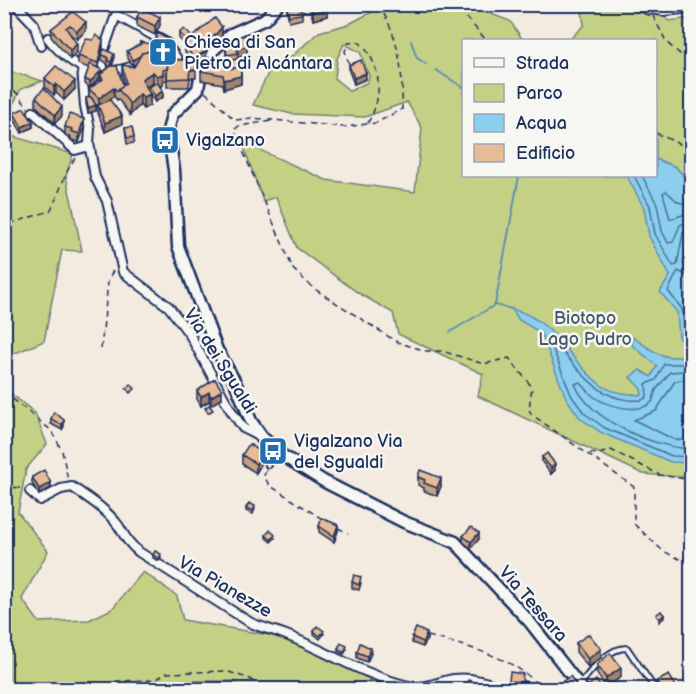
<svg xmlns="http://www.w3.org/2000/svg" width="696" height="694" viewBox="0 0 696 694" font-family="'Balsamiq Sans',sans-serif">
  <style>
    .green { fill: #c4d185; stroke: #708072; stroke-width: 1.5; fill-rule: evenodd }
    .water { fill: #8bceed; stroke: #5e8eb4; stroke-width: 1.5 }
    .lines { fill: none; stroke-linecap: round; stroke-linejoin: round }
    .shore { stroke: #486f97; stroke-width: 1.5 }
    .stream { stroke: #5e8eb4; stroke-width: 2 }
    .lane-casing { stroke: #1b2f5e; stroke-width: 8 }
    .street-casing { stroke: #1b2f5e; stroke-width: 12 }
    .secondary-casing { stroke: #1b2f5e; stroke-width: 15 }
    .path { stroke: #1b2f5e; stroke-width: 1.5; stroke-dasharray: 6 4.5; stroke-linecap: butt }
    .lane { stroke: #f6f6f2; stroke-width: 4 }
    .street { stroke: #f6f6f2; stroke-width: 8 }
    .secondary { stroke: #f6f6f2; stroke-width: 10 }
    .wall { fill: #c6a181; stroke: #1b2f5e; stroke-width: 1.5; fill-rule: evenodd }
    .shaded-wall { fill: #a18369; stroke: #1b2f5e; stroke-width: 1.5 }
    .building { fill: #e6bb96; stroke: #1b2f5e; stroke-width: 1.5 }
    .labels { text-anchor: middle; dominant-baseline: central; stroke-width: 5; stroke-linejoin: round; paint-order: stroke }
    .poi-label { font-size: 18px; fill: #1b2f5e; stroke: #f6f6f2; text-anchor: start }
    .park-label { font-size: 18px; fill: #455868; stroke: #f6f6f2 }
    .street-label { font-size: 18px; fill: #1b2f5e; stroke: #f6f6f2 }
  </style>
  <rect width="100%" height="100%" fill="#f3eae0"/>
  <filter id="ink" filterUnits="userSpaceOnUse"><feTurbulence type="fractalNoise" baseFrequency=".0167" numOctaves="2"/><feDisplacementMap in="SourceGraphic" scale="12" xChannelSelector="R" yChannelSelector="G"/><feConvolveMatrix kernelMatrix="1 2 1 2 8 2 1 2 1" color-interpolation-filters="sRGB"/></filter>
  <g filter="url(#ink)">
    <g class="green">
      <path d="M 385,5 L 476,5 L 483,11 L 510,21 L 523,40 L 464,40 L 464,176 L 656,176 L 656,40 L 569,40 L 584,25 L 581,5 L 660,5 L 668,21 L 691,18 L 691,478 L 643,474 L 478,396 L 483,374 L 398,334 L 393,313 L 357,292 L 297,248 L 276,197 L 263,201 L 242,142 L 326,180 L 415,192 L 422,128 L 407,102 L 365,117 L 292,114 L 253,105 L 272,65 L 291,57 L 319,32 L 349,24 ZM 344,44 L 360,52 L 369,75 L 368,82 L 350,91 L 335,79 L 337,59 Z"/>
      <path d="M 5,70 L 43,81 L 21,89 L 5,120 Z"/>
      <path d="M 5,134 L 73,154 L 66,176 L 82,251 L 62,250 L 44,341 L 18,352 L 5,354 Z"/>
      <path d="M 4,388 L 35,413 L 47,444 L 26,469 L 18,512 L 48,551 L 22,599 L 39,622 L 89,620 L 112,609 L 143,572 L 177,596 L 183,620 L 275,636 L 404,686 L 407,689 L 241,689 L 234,681 L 179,681 L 111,690 L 5,689 Z"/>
    </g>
    <g class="water">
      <path d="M 656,159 L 676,167 L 691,185 L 691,223 L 683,264 L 691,274 L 691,351 L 679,337 L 677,312 L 660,292 L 670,276 L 649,236 L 644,208 L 627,176 L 656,176 Z"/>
      <path d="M 512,309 C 556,320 568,360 601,385 C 612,393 629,394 642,395 L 641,389 L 630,377 L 640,370 L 651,377 L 657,366 L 632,345 L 633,337 C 652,351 668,365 691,352 L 691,463 L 671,462 L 602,433 L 580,418 L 566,398 L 541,333 L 519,320 Z"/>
    </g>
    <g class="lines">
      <g class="shore">
        <path d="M 634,176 L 650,206 L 655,234 L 673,266 L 677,265 L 683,233 L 692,228"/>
        <path d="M 642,176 L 657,204 L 662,231 L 668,243 L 673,242 L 680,225 L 692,221"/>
        <path d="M 692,205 L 678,202 L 666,191 L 663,193 L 670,219 L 692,212"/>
        <path d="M 692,278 L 678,271 L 668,291 L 682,309 L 685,334 L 692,342"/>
        <path d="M 692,359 L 682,364 L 664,364 L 656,380 L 646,384 L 647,397 C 641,402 636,400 629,400 C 596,397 579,369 558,347 L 553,349 L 571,395 L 584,413 L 605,428 L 672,456 L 692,457"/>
        <path d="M 692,367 L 683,371 L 670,372 L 656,390 L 652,402 C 639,415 606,406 593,396 C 588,392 584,386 580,382 L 575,384 C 590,421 655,448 692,449"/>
        <path d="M 692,378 L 675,381 L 656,411 L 634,420 L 675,440 L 692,440"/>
      </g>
      <g class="stream">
        <path d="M 411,41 L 417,58 L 426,64"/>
        <path d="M 436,70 L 464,88"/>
        <path d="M 495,305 L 519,176"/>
        <path d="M 450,332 L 495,305 L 512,309"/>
      </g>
      <g class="lane-casing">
        <g id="lane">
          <path d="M 650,11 L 664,13 L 692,10"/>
          <path d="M 256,435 L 269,457 L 268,465"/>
          <path d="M 580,684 C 592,670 607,648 627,648 L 653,686"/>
          <path d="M 540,687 L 542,690"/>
        </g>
      </g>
      <g class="street-casing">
        <g id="street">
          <path d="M 15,4 L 34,24 L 41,46"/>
          <path d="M 635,4 L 649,10"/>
          <path d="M 48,38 C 77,74 100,79 143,63"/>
          <path d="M 82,68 L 85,106 L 90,129 L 89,143 L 95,177 L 107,201 L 123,272 L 169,307 L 190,335 L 230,409 L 243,428 L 261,437"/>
          <path d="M 104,72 L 101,58 L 116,15 L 165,42 L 180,63"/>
          <path d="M 33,112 L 75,150 L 89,146"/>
          <path d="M 30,491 L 40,500 L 61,489 L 72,487 C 88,498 106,509 118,525 C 125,536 128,543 139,552 L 251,623 C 262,628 274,630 286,635 C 326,651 366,676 409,686 C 425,690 439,681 454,679 C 470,677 490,682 503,690"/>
        </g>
      </g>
      <g class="secondary-casing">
        <path id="secondary" d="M 278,4 L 265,19 L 231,34 L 211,52 L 202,66 L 198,89 L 172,115 L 168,131 L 174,170 L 178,246 L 217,350 L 235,382 L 251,421 L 262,437 L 280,454 L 325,482 L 404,522 L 455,542 L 529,621 L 583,690"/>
      </g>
      <g class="path">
        <path d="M 451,4 L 466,17 L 486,40"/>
        <path d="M 653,16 L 667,43 L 692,64"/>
        <path d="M 349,64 L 345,51 L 348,43 L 359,42 C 382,63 384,98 367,124"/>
        <path d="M 4,88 L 17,93 L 28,108"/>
        <path d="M 205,92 L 235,120 L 252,118 L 344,127 L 376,123 L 402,109 C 403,70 400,38 378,4"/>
        <path d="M 271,121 L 239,126 L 234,130 L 293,269 L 313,288 L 397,342 L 426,351 L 442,351 L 484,364 L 509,358 L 532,387 L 529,409 L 531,414 L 634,487 L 634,524 L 663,551 L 692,565"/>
        <path d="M 656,133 L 692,150"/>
        <path d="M 4,232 L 9,224 L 50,211 C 60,194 64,172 76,157"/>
        <path d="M 4,254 L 10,267 L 4,292"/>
        <path d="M 101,349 L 108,282 L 114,268"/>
        <path d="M 4,392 L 52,431 L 62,451 L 68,480"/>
        <path d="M 590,453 L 599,454 L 611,450 L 660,475 L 692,480"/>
        <path d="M 266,470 L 264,476 L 269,485 L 324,520"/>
        <path d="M 4,490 L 12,487 L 24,489"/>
        <path d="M 338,528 L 348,533"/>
        <path d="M 428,636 C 463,646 509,655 535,682"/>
        <path d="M 85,690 L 117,681 L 154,680 L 167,673 L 226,671 L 250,679 L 263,690"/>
      </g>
      <use href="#lane" class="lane"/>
      <use href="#street" class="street"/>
      <use href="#secondary" class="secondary"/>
    </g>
    <g class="wall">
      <path d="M 286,4 L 302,14 L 302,19 L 289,22 Z"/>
      <path d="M 309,4 L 326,4 L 327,16 L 313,20 Z"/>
      <rect x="678" y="4" width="14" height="2"/>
      <path d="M 73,12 L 86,31 L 77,39 L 71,35 L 77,53 L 70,59 L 51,37 L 51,29 Z"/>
      <path d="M 137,17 L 160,25 L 155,35 L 137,26 Z"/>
      <path d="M 157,33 L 171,52 L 169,56 L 169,59 L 189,60 L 185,52 L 185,44 L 179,39 L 179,33 L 191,38 L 222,36 L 210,49 L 208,46 L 206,57 L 227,69 L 225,41 L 247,55 L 238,58 L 241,73 L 241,84 L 224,89 L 223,84 L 201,80 L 201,71 L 204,62 L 196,65 L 196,78 L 190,78 L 189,87 L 167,87 L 167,80 L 163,81 L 163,85 L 160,87 L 163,97 L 155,102 L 150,95 L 150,105 L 143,109 L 140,105 L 130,115 L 118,99 L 117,100 L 114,96 L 107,101 L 122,124 L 105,132 L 98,113 L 98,106 L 96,105 L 96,111 L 88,113 L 86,104 L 86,98 L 89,97 L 89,89 L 90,88 L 85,84 L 85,79 L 89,68 L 78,64 L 78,56 L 103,49 L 98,68 L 102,73 L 109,67 L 108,67 L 108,64 L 102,60 L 102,54 L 114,60 L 112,66 L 123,85 L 124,84 L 122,76 L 122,65 L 134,67 L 135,65 L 133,66 L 127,57 L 127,51 L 140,44 L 140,42 L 152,50 L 151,52 L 157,52 L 156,51 L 156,40 ZM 100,77 L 100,82 L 91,87 Z"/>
      <path d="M 349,65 L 366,79 L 354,84 L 349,71 Z"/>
      <path d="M 45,78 L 75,89 L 64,100 L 56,93 L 54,95 L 45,87 Z"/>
      <path d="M 36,97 L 62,116 L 55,123 L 36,106 Z"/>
      <path d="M 14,113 L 33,127 L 22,133 L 14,119 Z"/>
      <path d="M 65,127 L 84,128 L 79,142 L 71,140 L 71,137 L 65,135 Z"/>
      <path d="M 125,128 L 134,137 L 134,143 L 127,144 Z"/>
      <path d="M 215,379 L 222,398 L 211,405 L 209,401 L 201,406 L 197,399 L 197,391 Z"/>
      <path d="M 51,419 L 64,426 L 62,430 L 51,424 Z"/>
      <path d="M 316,447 L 315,452 L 308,451 L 308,448 Z"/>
      <path d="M 242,455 L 263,461 L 256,473 L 242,464 Z"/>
      <path d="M 542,457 L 555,470 L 551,474 L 542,462 Z"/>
      <path d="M 32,477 L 51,488 L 39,495 L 32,483 Z"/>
      <path d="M 418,477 L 441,486 L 437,496 L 424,491 L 424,488 L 418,485 Z"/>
      <path d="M 246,508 L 255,509 L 253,514 L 246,511 Z"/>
      <path d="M 319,526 L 338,531 L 334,542 L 319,532 Z"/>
      <path d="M 266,535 L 275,538 L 271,542 L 266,538 Z"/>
      <path d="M 463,536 L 479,539 L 471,548 L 463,542 Z"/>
      <path d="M 153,555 L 161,557 L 159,561 L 153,558 Z"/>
      <path d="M 352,582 L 361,583 L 359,590 L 352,588 Z"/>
      <path d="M 314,631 L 324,634 L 320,639 L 314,634 Z"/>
      <path d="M 412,637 L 427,639 L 423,647 L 412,643 Z"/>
      <path d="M 576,643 L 601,658 L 588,667 L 576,652 Z"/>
      <path d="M 338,648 L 347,649 L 344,654 L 338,651 Z"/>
      <path d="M 357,652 L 371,653 L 367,662 L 357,658 Z"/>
      <path d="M 597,665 L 621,677 L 606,687 L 597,674 Z"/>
      <path d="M 509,681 L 523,681 L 535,690 L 509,690 Z"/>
      <path d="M 657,681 L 677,690 L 657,690 Z"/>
    </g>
    <g class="shaded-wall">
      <path d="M 327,8 L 327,16 L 313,20 L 313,12 Z"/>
      <path d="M 160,17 L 160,25 L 155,35 L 155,26 Z"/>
      <path d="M 86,22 L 86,31 L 77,39 L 77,31 Z"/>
      <path d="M 222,27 L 222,36 L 210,49 L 210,41 Z"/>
      <path d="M 208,38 L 208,46 L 205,61 L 193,66 L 193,58 Z"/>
      <path d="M 103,40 L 103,49 L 98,71 L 98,63 Z"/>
      <path d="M 171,41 L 171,52 L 169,56 L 167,80 L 167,48 Z"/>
      <path d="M 77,44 L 77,53 L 70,59 L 70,50 Z"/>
      <path d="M 152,44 L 151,55 L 133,66 L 133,60 Z"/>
      <path d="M 247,46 L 247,55 L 238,58 L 237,49 Z"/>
      <path d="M 114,54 L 114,60 L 111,68 L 111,62 Z"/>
      <path d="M 102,70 L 102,76 L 100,75 L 100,77 L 90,88 L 90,82 Z"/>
      <path d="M 153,72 L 153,83 L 142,90 L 142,79 Z"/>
      <path d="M 366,73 L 366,79 L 354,84 L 354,78 Z"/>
      <path d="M 163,74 L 163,85 L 157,88 L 157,76 Z"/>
      <path d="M 241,76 L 241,84 L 224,89 L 224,80 Z"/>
      <path d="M 75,81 L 75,89 L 64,100 L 64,92 Z"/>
      <path d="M 56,84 L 56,93 L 54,95 L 54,87 Z"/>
      <path d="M 114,88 L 114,96 L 99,107 L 99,98 Z"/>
      <path d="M 163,91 L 163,97 L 155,102 L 155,96 Z"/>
      <path d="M 140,94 L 140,105 L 130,115 L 130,104 Z"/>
      <path d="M 150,94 L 150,105 L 143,109 L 143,98 Z"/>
      <path d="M 96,105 L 96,111 L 88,113 L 88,108 Z"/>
      <path d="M 62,107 L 62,116 L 55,123 L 55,115 Z"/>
      <path d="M 122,116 L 122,124 L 105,132 L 105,123 Z"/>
      <path d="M 84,119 L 84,128 L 79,142 L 79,134 Z"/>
      <path d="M 33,122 L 33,127 L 22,133 L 22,127 Z"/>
      <path d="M 222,390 L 222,398 L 211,405 L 211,397 Z"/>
      <path d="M 209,392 L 209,401 L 201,406 L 201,397 Z"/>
      <path d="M 64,420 L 64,426 L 62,430 L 62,425 Z"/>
      <path d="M 263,453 L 263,461 L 256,473 L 256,464 Z"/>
      <path d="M 555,464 L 555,470 L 551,474 L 551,468 Z"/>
      <path d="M 441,478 L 441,486 L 437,496 L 437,488 Z"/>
      <path d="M 51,483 L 51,488 L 39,495 L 39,489 Z"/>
      <path d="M 338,525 L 338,531 L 334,542 L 334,536 Z"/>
      <path d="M 479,533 L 479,539 L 471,548 L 471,542 Z"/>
      <path d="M 664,615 L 664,618 L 659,622 L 659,619 Z"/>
      <path d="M 427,633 L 427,639 L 423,647 L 423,642 Z"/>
      <path d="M 371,648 L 371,653 L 367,662 L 367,656 Z"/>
      <path d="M 601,649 L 601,658 L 588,667 L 588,659 Z"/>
      <path d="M 621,668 L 621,677 L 606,687 L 606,678 Z"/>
    </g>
    <g class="building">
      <path d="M 286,4 L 300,4 L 302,14 L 289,16 Z"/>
      <path d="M 311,4 L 326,4 L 327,8 L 313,12 Z"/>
      <path d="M 142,8 L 160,17 L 155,26 L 137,17 Z"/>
      <path d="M 73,12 L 86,22 L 77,31 L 70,25 L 66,28 L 77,44 L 70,50 L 51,29 Z"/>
      <path d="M 215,18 L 222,27 L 210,41 L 208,38 L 205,52 L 193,58 L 185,43 Z"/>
      <path d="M 184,29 L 191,36 L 187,40 L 179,33 Z"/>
      <path d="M 157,33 L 171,41 L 167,48 L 156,40 Z"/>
      <path d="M 96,35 L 103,40 L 98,63 L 78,56 L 86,39 L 93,40 Z"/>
      <path d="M 245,35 L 247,46 L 237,49 L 238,53 L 227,55 L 225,41 Z"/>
      <path d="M 140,42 L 152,44 L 151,49 L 145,53 L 142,53 L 140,56 L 133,60 L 127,51 L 141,44 Z"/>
      <path d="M 104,49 L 114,54 L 111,62 L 108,61 L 108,58 L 102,54 Z"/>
      <path d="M 153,51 L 169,54 L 167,69 L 163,70 L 163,74 L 157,76 L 153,72 L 142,79 L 150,94 L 143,98 L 140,94 L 130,104 L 118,89 L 126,83 L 122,65 L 134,67 L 142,53 Z"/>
      <path d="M 205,57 L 220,59 L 220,66 L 225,65 L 226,69 L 240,66 L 241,76 L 224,80 L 223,75 L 201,71 Z"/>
      <path d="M 240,58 L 241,67 L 228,69 L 226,62 Z"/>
      <path d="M 168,59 L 196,61 L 196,70 L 190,70 L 189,78 L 167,79 Z"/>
      <path d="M 361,60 L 366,73 L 354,78 L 349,65 Z"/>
      <path d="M 90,64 L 102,70 L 90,82 L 85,79 Z"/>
      <path d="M 56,66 L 75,81 L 64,92 L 56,84 L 54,87 L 45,78 Z"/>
      <path d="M 111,66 L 117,66 L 123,85 L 118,89 L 118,91 L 117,91 L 114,88 L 99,98 L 89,89 L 103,79 L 100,75 Z"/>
      <path d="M 157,82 L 163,91 L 155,96 L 149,87 Z"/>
      <path d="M 44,88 L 62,107 L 55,115 L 36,97 Z"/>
      <path d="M 91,97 L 96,105 L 88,108 L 86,98 Z"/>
      <path d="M 110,100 L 122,116 L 105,123 L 98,105 Z"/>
      <path d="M 24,108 L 33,122 L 22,127 L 14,113 Z"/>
      <path d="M 69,114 L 84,119 L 79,134 L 71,131 L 72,129 L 65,127 Z"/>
      <path d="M 132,127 L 134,137 L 127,138 L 125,128 Z"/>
      <path d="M 215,379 L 222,390 L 211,397 L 209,392 L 201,397 L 197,391 Z"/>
      <path d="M 131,384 L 135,389 L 130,393 L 126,388 Z"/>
      <path d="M 209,405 L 213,410 L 208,413 L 205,408 Z"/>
      <path d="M 54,412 L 64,420 L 62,425 L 51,419 Z"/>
      <path d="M 310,443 L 316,444 L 315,449 L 308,448 Z"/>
      <path d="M 249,444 L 263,453 L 256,464 L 242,455 Z"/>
      <path d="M 547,453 L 555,464 L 551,468 L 542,457 Z"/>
      <path d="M 44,470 L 51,483 L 39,489 L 32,477 Z"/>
      <path d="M 420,470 L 441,478 L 437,488 L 424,483 L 425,480 L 418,477 Z"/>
      <path d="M 249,503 L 255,506 L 253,511 L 246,508 Z"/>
      <path d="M 322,518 L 338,525 L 334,536 L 319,526 Z"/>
      <path d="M 471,527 L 479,533 L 471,542 L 463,536 Z"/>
      <path d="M 270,530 L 275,535 L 271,540 L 266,535 Z"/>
      <path d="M 155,551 L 161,554 L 159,559 L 153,555 Z"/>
      <path d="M 354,575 L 361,577 L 359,585 L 352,582 Z"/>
      <path d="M 661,611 L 664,615 L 659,619 L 656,615 Z"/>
      <path d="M 317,626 L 324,631 L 320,636 L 314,631 Z"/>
      <path d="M 416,628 L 427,633 L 423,642 L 412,637 Z"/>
      <path d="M 589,634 L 601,649 L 588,659 L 576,643 Z"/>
      <path d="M 341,643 L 347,646 L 344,652 L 338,648 Z"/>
      <path d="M 360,643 L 371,648 L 367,656 L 357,652 Z"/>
      <path d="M 610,653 L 621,668 L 606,678 L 597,665 Z"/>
      <path d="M 510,672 L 523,674 L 522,681 L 535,683 L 534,690 L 519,690 L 520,682 L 509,681 Z"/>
      <path d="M 669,675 L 677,688 L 675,690 L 662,690 L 657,681 Z"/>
      <path d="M 570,676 L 579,689 L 578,690 L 563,690 L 559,684 Z"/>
      <path d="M 468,680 L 483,684 L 482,690 L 465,690 Z"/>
      <path d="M 596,680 L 603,690 L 592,690 L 589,685 Z"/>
    </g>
  </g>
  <defs>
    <g id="church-square" transform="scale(1.5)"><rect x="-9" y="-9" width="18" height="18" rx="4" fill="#1f6fb2" stroke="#f6f6f2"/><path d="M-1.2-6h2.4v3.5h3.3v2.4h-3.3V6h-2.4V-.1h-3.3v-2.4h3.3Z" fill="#fff"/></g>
    <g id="bus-square" transform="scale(1.5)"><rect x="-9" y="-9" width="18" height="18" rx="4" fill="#1f6fb2" stroke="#f6f6f2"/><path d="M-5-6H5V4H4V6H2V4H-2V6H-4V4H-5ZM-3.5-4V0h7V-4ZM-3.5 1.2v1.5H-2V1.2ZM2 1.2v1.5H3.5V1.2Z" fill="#fff"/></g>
  </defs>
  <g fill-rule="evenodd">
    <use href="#church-square" x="163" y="52"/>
    <use href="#bus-square" x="165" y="140"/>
    <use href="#bus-square" x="273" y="451"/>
  </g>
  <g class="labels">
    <g class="poi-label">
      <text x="184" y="42">Chiesa di San<tspan x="184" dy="21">Pietro di Alcántara</tspan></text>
      <text x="186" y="140">Vigalzano</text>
      <text x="294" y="441">Vigalzano Via<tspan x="294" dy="21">del Sgualdi</tspan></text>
    </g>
    <g class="park-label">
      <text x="585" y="318">Biotopo<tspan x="585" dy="21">Lago Pudro</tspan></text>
    </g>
    <g class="street-label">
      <text transform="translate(220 361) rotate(58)">Via dei Sgualdi</text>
      <text transform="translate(225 587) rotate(30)">Via Pianezze</text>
      <text transform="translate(533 604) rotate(49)">Via Tessara</text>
    </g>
  </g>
  <rect width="696" height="694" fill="none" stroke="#f6f6f2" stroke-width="24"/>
  <rect x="12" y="12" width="672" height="670" fill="none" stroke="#1b2f5e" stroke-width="2" filter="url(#ink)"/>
  <rect x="462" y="39" width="195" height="138" fill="#f6f6f2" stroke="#9ea6b7" stroke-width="1.5"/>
  <rect x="474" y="58" width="30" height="9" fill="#f6f6f2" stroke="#9ea6b7" stroke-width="1.5"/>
  <text x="516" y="69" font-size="18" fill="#1b2f5e">Strada</text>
  <rect x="474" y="84" width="30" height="18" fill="#c4d185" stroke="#9ea6b7" stroke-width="1.5"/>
  <text x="516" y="99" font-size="18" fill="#1b2f5e">Parco</text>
  <rect x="474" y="114" width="30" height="18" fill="#8bceed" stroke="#9ea6b7" stroke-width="1.5"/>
  <text x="516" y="129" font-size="18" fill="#1b2f5e">Acqua</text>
  <rect x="474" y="144" width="30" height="18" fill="#e6bb96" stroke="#9ea6b7" stroke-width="1.5"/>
  <text x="516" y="159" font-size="18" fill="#1b2f5e">Edificio</text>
</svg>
